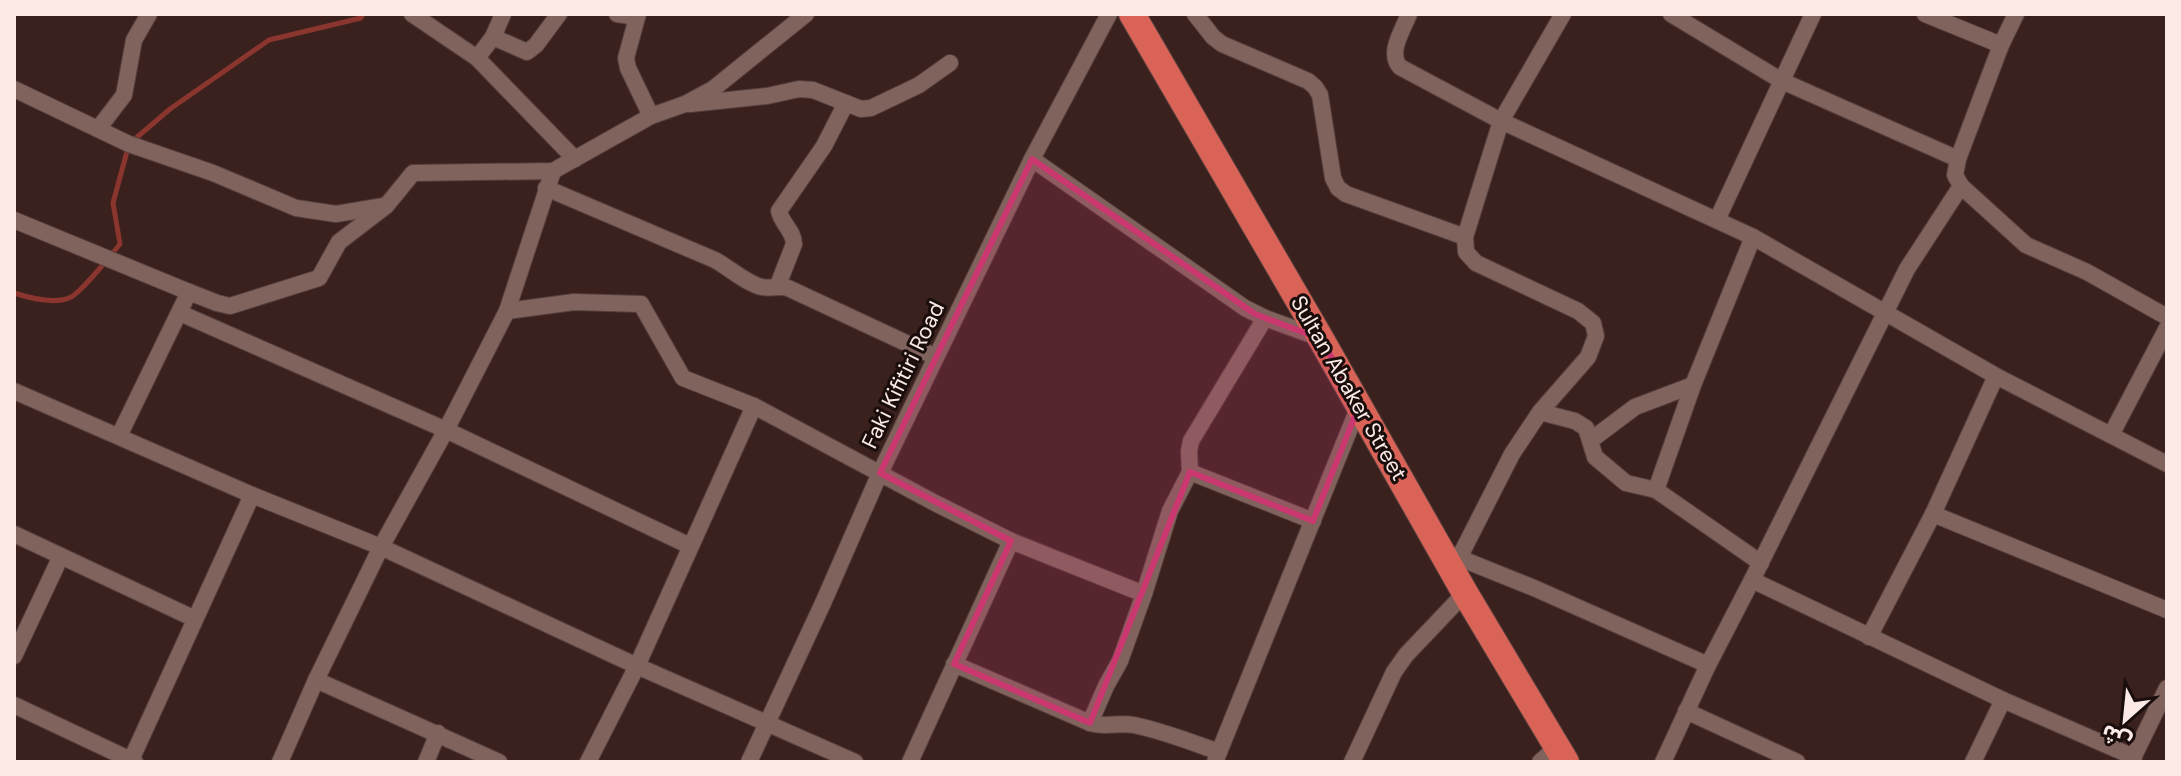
<svg xmlns="http://www.w3.org/2000/svg" width="2181" height="776" viewBox="0 0 2181 776" font-family="'DM Sans','Noto Sans Arabic',sans-serif">
  <style>
    .lines { fill: none; stroke-linecap: round; stroke-linejoin: round }
    .stream { stroke: #8a352d; stroke-width: 5 }
    .minor-casing { stroke: #553f3d; stroke-width: 18 }
    .trunk-casing { stroke: #553f3d; stroke-width: 28 }
    .minor { stroke: #81635e; stroke-width: 16 }
    .trunk { stroke: #da6357; stroke-width: 26 }
    .marked { fill: #cb3870; fill-opacity: 0.2; stroke: #cb3870; stroke-width: 6; stroke-linejoin: round }
    .labels { text-anchor: middle; dominant-baseline: central; stroke-width: 6; stroke-linejoin: round; paint-order: stroke }
    .street-label { font-size: 22px; fill: #fceae7; stroke: #190e0c }
  </style>
  <rect width="100%" height="100%" fill="#3a211d"/>
  <g class="lines">
    <path class="stream" d="M 14,293 C 30,298 55,305 71,297 C 81,292 112,254 120,244 L 113,203 L 129,144 L 170,109 L 269,40 L 361,18 L 363,14"/>
    <g class="minor-casing">
      <g id="minor">
        <path d="M 412,14 L 477,58 L 575,159"/>
        <path d="M 617,14 L 637,17"/>
        <path d="M 638,14 L 626,58 L 628,68 L 651,116"/>
        <path d="M 1195,14 L 1213,37 L 1222,44 L 1308,81 L 1315,87 L 1320,95 L 1333,178 L 1338,188 L 1346,194 L 1465,237"/>
        <path d="M 1409,14 C 1403,30 1387,53 1400,67 L 1501,121 L 1753,237 L 1996,376 L 2167,464"/>
        <path d="M 1671,14 L 1782,81 L 1958,159"/>
        <path d="M 1925,14 L 2001,45"/>
        <path d="M 493,37 L 527,52 L 536,45 L 559,14"/>
        <path d="M 477,58 L 493,37 L 503,14"/>
        <path d="M 14,89 L 129,144 L 213,173 L 296,208 L 336,214 L 384,206"/>
        <path d="M 690,104 L 767,96 L 799,89 L 813,90 L 861,109 L 871,108 L 919,85 L 950,63"/>
        <path d="M 98,129 L 124,95 L 134,40 L 149,14"/>
        <path d="M 1032,159 L 1245,308 L 1265,318 L 1320,338"/>
        <path d="M 1961,186 L 2026,245 L 2087,272 L 2167,317"/>
        <path d="M 546,188 L 715,260 C 728,267 749,285 762,287 C 771,289 778,285 788,288 L 936,357"/>
        <path d="M 14,220 L 189,292"/>
        <path d="M 1717,220 L 1813,14"/>
        <path d="M 778,285 L 794,244 C 794,231 781,223 779,211 L 824,146 L 846,103"/>
        <path d="M 507,311 L 574,302 L 641,304 L 683,378 L 754,406 L 935,503 L 1011,541 L 910,762"/>
        <path d="M 180,313 L 446,430 L 690,546"/>
        <path d="M 14,391 L 252,495 L 381,547 L 637,666 L 855,762"/>
        <path d="M 1540,412 L 1575,421 L 1586,428 L 1595,457 L 1626,483 L 1656,490 L 1761,563"/>
        <path d="M 2111,435 L 2167,328"/>
        <path d="M 119,436 L 189,292 L 217,303 L 230,306 L 319,278 L 339,242 L 386,206 L 413,173 L 553,171 L 651,116 L 685,104 L 713,89 L 806,14"/>
        <path d="M 1591,440 L 1635,407 L 1693,385"/>
        <path d="M 1190,472 L 1313,521"/>
        <path d="M 1656,490 L 1693,385 L 1753,237"/>
        <path d="M 1933,514 L 2167,610"/>
        <path d="M 14,534 L 195,619"/>
        <path d="M 1011,541 L 1144,594 L 1120,661 L 1106,686 L 1090,723"/>
        <path d="M 1452,555 L 1534,588 L 1708,665"/>
        <path d="M 1459,558 L 1512,454 L 1540,412 L 1588,357 L 1596,336 L 1593,323 L 1578,311 L 1476,263 L 1466,252 L 1465,237 L 1501,121 L 1563,14"/>
        <path d="M 1752,580 L 2003,700 L 2134,757"/>
        <path d="M 1144,594 L 1170,511 L 1190,472 L 1189,451 L 1191,441 L 1265,318"/>
        <path d="M 1869,637 L 1933,514 L 1996,376"/>
        <path d="M 14,656 L 61,556"/>
        <path d="M 954,664 L 1090,723 C 1105,728 1119,722 1134,725 C 1163,731 1191,742 1219,752"/>
        <path d="M 316,680 L 499,762"/>
        <path d="M 14,705 L 135,762"/>
        <path d="M 1686,711 L 1797,762"/>
        <path d="M 131,760 L 252,495"/>
        <path d="M 280,762 L 316,680 L 381,547 L 446,430 L 507,311 L 553,171"/>
        <path d="M 426,762 L 438,733"/>
        <path d="M 588,762 L 637,666 L 754,406"/>
        <path d="M 749,762 L 823,603 L 880,473 L 1032,159 L 1109,14"/>
        <path d="M 1215,762 L 1359,406"/>
        <path d="M 1352,762 L 1394,672 L 1406,655 L 1465,593"/>
        <path d="M 1540,762 L 1557,747"/>
        <path d="M 1663,762 L 1708,665 L 1752,580 L 1907,269 L 1961,186 L 1955,175 L 1958,159 L 2001,45 L 2016,14"/>
        <path d="M 1973,762 L 2003,700"/>
        <path d="M 2131,762 L 2167,688"/>
      </g>
    </g>
    <g class="trunk-casing">
      <path id="trunk" d="M 1132,14 L 1321,339 L 1465,593 L 1566,762"/>
    </g>
    <use href="#minor" class="minor"/>
    <use href="#trunk" class="trunk"/>
  </g>
  <path class="marked" d="M 1032,159 L 1255,314 L 1321,339 L 1359,406 L 1313,521 L 1190,472 L 1090,723 L 954,664 L 1011,541 L 880,473 Z"/>
  <g class="labels">
    <g class="street-label">
      <text transform="translate(903 375) rotate(-64)">Faki Kifitiri Road</text>
      <text transform="translate(1349 388) rotate(60)">Sultan Abaker Street</text>
    </g>
  </g>
  <rect width="2181" height="776" fill="none" stroke="#fceae7" stroke-width="32"/>
  <g transform="translate(2125 720) rotate(207)" stroke="#190e0c" stroke-width="6" paint-order="stroke">
  <path d="M0-6L14 30L0 20L-14 30Z" fill="#fceae7"/>
  <text y="-12" font-size="22" font-weight="bold" text-anchor="middle" fill="#fceae7">ش</text>
  </g>
</svg>
